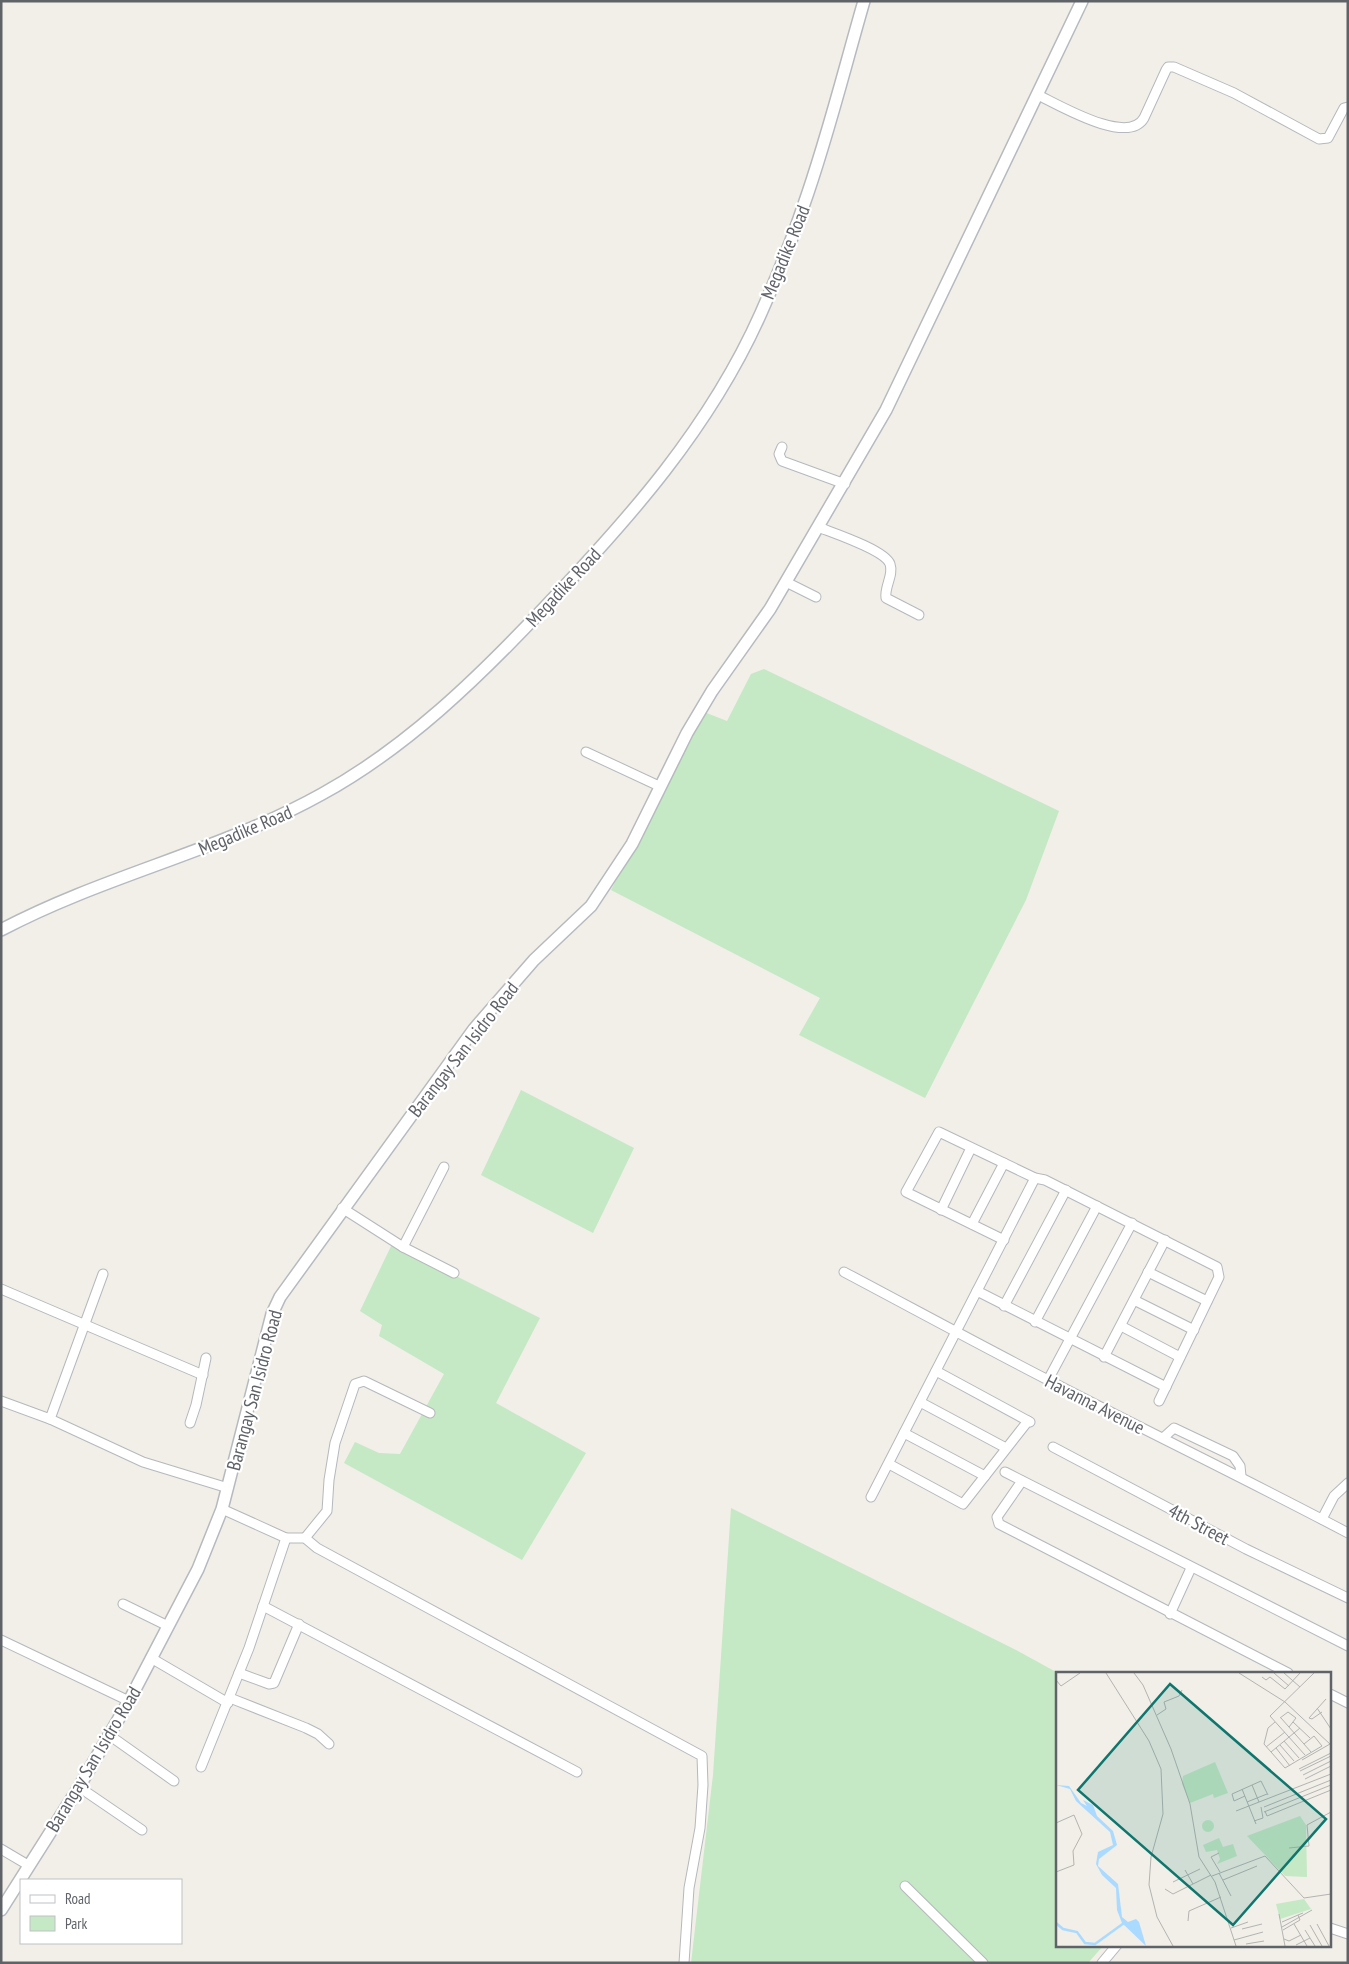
<svg xmlns="http://www.w3.org/2000/svg" width="1349" height="1964" viewBox="0 0 1349 1964" font-family="'PT Sans Narrow',sans-serif">
  <style>
    .green { fill: #c5e8c5 }
    .lines { fill: none; stroke-linecap: round; stroke-linejoin: round }
    .street-casing { stroke: #b5b8bc; stroke-width: 11 }
    .secondary-casing { stroke: #b6babf; stroke-width: 14 }
    .street { stroke: #fff; stroke-width: 9 }
    .secondary { stroke: #fff; stroke-width: 11 }
    .labels { text-anchor: middle; dominant-baseline: central; stroke-width: 4.5; stroke-linejoin: round; paint-order: stroke }
    .street-label { font-size: 19px; fill: #5f6368; stroke: #fff }
    .inset-river { fill: none; stroke: #aadaff; stroke-width: 2.5 }
    .inset-road { fill: none; stroke: #b3b3b1; stroke-width: 1 }
    .view { fill: #0f766e; fill-opacity: 0.15; stroke: #0f766e; stroke-width: 2.5 }
    .inset-edge { fill: none; stroke: #5f6368; stroke-width: 2.5 }
  </style>
  <rect width="100%" height="100%" fill="#f1efe8"/>
  <g class="green">
    <path d="M 764,669 L 1059,811 L 1026,900 L 925,1098 L 799,1035 L 820,998 L 611,890 L 704,712 L 727,721 L 751,674 Z"/>
    <path d="M 521,1090 L 634,1148 L 593,1233 L 481,1175 Z"/>
    <path d="M 392,1244 L 540,1318 L 496,1403 L 586,1453 L 522,1560 L 344,1463 L 355,1442 L 379,1453 L 400,1454 L 444,1374 L 379,1336 L 382,1325 L 360,1311 Z"/>
    <path d="M 731,1508 L 1016,1650 L 1058,1673 L 1058,1945 L 1104,1945 L 1088,1963 L 691,1963 L 713,1775 Z"/>
  </g>
  <g class="lines">
    <g class="street-casing">
      <g id="street">
        <path d="M 1038,95 C 1059,105 1128,146 1144,118 L 1166,70 L 1168,67 L 1174,67 L 1234,93 L 1319,139 L 1328,138 L 1344,108 L 1348,107"/>
        <path d="M 782,447 L 779,454 L 782,461 L 845,484"/>
        <path d="M 818,527 C 833,533 885,550 890,564 C 894,575 884,587 886,598 L 919,615"/>
        <path d="M 786,582 L 816,597"/>
        <path d="M 586,752 L 659,786"/>
        <path d="M 342,1208 L 403,1247 L 454,1273"/>
        <path d="M 941,1210 L 971,1148"/>
        <path d="M 972,1224 L 1004,1163"/>
        <path d="M 1004,1240 L 906,1192 L 939,1132 L 1035,1178 L 1045,1180 L 1217,1267 L 1219,1277 L 1159,1401"/>
        <path d="M 403,1247 L 444,1167"/>
        <path d="M 844,1272 C 912,1308 980,1345 1048,1380 C 1148,1432 1248,1480 1348,1533"/>
        <path d="M 1148,1272 L 1207,1301"/>
        <path d="M 1,1289 L 203,1375"/>
        <path d="M 977,1291 L 1166,1387"/>
        <path d="M 1134,1300 L 1194,1330"/>
        <path d="M 1004,1306 L 1066,1190"/>
        <path d="M 1035,1322 L 1097,1206"/>
        <path d="M 1121,1326 L 1180,1357"/>
        <path d="M 1104,1357 L 1165,1240"/>
        <path d="M 936,1371 L 1030,1422"/>
        <path d="M 1048,1380 L 1132,1223"/>
        <path d="M 1,1401 L 50,1419 L 143,1462 L 228,1488"/>
        <path d="M 920,1402 L 1006,1448"/>
        <path d="M 50,1419 L 103,1274"/>
        <path d="M 190,1423 L 196,1405 L 206,1358"/>
        <path d="M 904,1433 L 985,1476"/>
        <path d="M 1163,1438 L 1174,1428 L 1233,1456 L 1240,1466 L 1241,1476"/>
        <path d="M 1053,1447 L 1246,1549 L 1348,1598"/>
        <path d="M 889,1464 L 963,1504 L 1028,1421"/>
        <path d="M 1005,1472 L 1348,1646"/>
        <path d="M 1022,1481 L 997,1517 L 999,1524 L 1288,1673"/>
        <path d="M 871,1497 L 1035,1178"/>
        <path d="M 222,1509 L 286,1538 L 305,1538 L 317,1548 L 702,1756 L 703,1785 L 700,1828 L 689,1888 L 684,1963"/>
        <path d="M 1322,1519 L 1334,1496 L 1348,1483"/>
        <path d="M 305,1538 L 327,1511 L 329,1480 L 335,1443 L 355,1384 L 364,1381 L 430,1413"/>
        <path d="M 123,1604 L 168,1626"/>
        <path d="M 263,1606 L 577,1772"/>
        <path d="M 1170,1614 L 1191,1568"/>
        <path d="M 1,1640 L 129,1701"/>
        <path d="M 151,1658 L 228,1703"/>
        <path d="M 239,1673 L 269,1684 L 274,1683 L 299,1624"/>
        <path d="M 1330,1694 L 1348,1703"/>
        <path d="M 230,1698 L 306,1728 L 318,1734 L 329,1744"/>
        <path d="M 109,1735 L 174,1781"/>
        <path d="M 201,1767 L 249,1648 L 286,1538"/>
        <path d="M 79,1787 L 142,1830"/>
        <path d="M 1,1849 L 28,1865"/>
        <path d="M 905,1886 L 983,1963"/>
        <path d="M 1330,1928 L 1348,1934"/>
        <path d="M 1102,1963 L 1117,1945"/>
      </g>
    </g>
    <g class="secondary-casing">
      <g id="secondary">
        <path d="M 1,930 C 105,875 220,851 322,794 C 406,748 478,678 543,609 C 628,520 710,428 761,313 C 776,279 791,243 803,207 C 827,140 844,70 864,1"/>
        <path d="M 1,1910 L 79,1787 L 129,1701 L 198,1569 L 222,1509 L 272,1314 L 280,1297 L 474,1029 L 534,960 L 591,906 L 632,844 L 687,733 L 712,691 L 770,609 L 886,410 L 1082,1"/>
      </g>
    </g>
    <use href="#street" class="street"/>
    <use href="#secondary" class="secondary"/>
  </g>
  <g class="labels">
    <g class="street-label">
      <text transform="translate(785 252) rotate(-68)">Megadike Road</text>
      <text transform="translate(563 587) rotate(-47)">Megadike Road</text>
      <text transform="translate(245 830) rotate(-23)">Megadike Road</text>
      <text transform="translate(463 1049) rotate(-52)">Barangay San Isidro Road</text>
      <text transform="translate(254 1390) rotate(-75)">Barangay San Isidro Road</text>
      <text transform="translate(1095 1404) rotate(27)">Havanna Avenue</text>
      <text transform="translate(1199 1524) rotate(28)">4th Street</text>
      <text transform="translate(93 1759) rotate(-59)">Barangay San Isidro Road</text>
    </g>
  </g>
  <g transform="translate(1056 1672)">
    <rect width="275" height="275" fill="#f1efe8"/>
    <path d="M 159,90 L 172,121 L 158,126 L 157,122 L 134,131 L 126,112 L 127,104 ZM 244,144 L 250,153 L 251,205 L 229,204 L 191,164 ZM146 154a6 6 0 1 1 12 0a6 6 0 1 1-12 0ZM 163,166 L 167,175 L 177,172 L 181,184 L 161,192 L 164,187 L 161,178 L 150,180 L 147,173 ZM 248,227 L 255,237 L 224,247 L 220,232 Z" fill="#c5e8c5"/>
    <path d="M 0,113 L 13,114 L 25,131 L 31,134 L 27,128 L 37,133 L 41,144 L 57,159 L 61,173 L 43,187 L 42,194 L 62,212 L 66,245 L 72,250 L 80,247 L 83,250 L 90,274 L 66,251 L 61,238 L 60,216 L 46,203 L 40,192 L 42,180 L 57,173 L 54,160 L 20,129 L 14,117 Z" fill="#aadaff"/>
    <path class="inset-river" d="M 0,251 L 7,257 L 21,260 L 29,271 L 39,272 L 68,251"/>
    <path class="inset-road" d="M 50,1 L 93,69 L 105,97 L 107,142 L 95,185 L 93,213 L 101,245 L 117,274M 78,1 L 87,13 L 115,77 L 134,132 L 143,185 L 159,210 L 180,274M 183,1 L 229,30 L 275,73M 218,1 L 233,14M 228,1 L 244,15M 206,5 L 210,8 L 214,5 L 229,17 L 244,1M 0,8 L 5,14 L 24,1M 261,36 L 275,57M 266,40 L 256,47 L 253,46 L 270,27M 101,43 L 110,37 L 108,30 L 123,24 L 126,18M 224,46 L 232,40 L 240,46 L 233,55M 225,46 L 255,80M 219,50 L 212,56 L 208,72 L 229,96 L 266,74 L 258,64 L 248,72M 237,50 L 254,66M 228,69 L 243,86M 224,73 L 238,89M 210,75 L 229,60M 220,76 L 234,94M 215,80 L 244,56M 249,83 L 214,44 L 258,1M 246,88 L 274,72M 243,97 L 275,81M 244,99 L 275,84M 247,103 L 275,89M 249,107 L 275,94M 196,113 L 203,130M 186,117 L 200,152M 189,124 L 178,129 L 176,122 L 205,109 L 212,123M 191,130 L 211,122M 208,135 L 275,108M 180,139 L 275,102M 209,139 L 211,144 L 275,118M 208,140 L 275,113M 198,149 L 207,146 L 205,135M 0,151 L 18,143 L 26,162 L 17,179 L 18,193 L 0,200M 233,176 L 253,174 L 251,153 L 275,140M 163,181 L 155,185 L 164,200M 129,198 L 137,212M 163,201 L 175,224M 156,204 L 209,184 L 248,226 L 275,222M 167,208 L 201,194M 117,210 L 144,197M 109,217 L 117,222 L 155,203M 223,242 L 229,274M 132,249 L 133,239 L 165,225M 226,250 L 242,243M 238,252 L 251,274M 261,252 L 273,274M 254,253 L 266,274M 226,255 L 256,238M 175,256 L 192,250M 186,257 L 206,252M 227,258 L 244,248 L 242,243 L 247,241M 249,258 L 259,274M 228,267 L 233,269 L 245,263M 178,268 L 207,260M 190,272 L 208,269M 240,273 L 254,266"/>
    <path class="view" d="M 114,12 L 270,147 L 177,253 L 22,118 Z"/>
    <rect width="275" height="275" class="inset-edge"/>
  </g>
  <rect width="1349" height="1964" fill="none" stroke="#5f6368" stroke-width="5"/>
  <rect x="20" y="1879" width="162" height="65" fill="#ffffff" stroke="#bfc1c3"/>
  <rect x="30" y="1895" width="25" height="8" fill="#ffffff" stroke="#bfc1c3"/>
  <text x="65" y="1904" font-size="15" fill="#5f6368">Road</text>
  <rect x="30" y="1916" width="25" height="15" fill="#c5e8c5" stroke="#bfc1c3"/>
  <text x="65" y="1929" font-size="15" fill="#5f6368">Park</text>
</svg>
